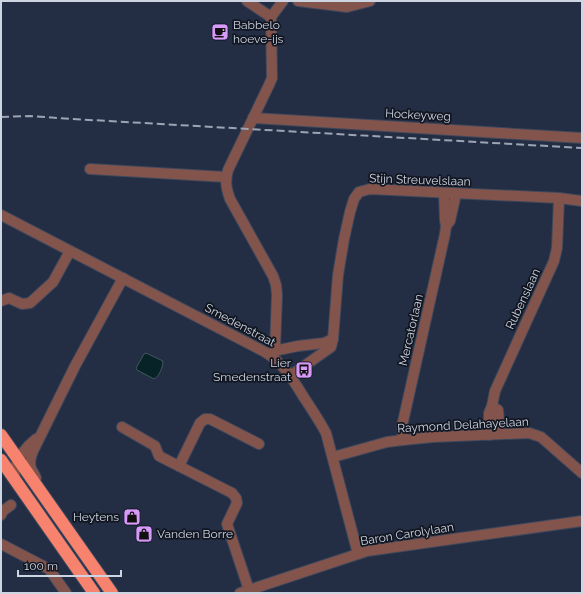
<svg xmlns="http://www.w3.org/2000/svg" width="583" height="594" viewBox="0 0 583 594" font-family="Raleway,sans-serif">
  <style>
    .water { fill: #072327; stroke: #42585f }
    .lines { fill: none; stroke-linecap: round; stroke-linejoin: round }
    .minor-casing { stroke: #3e485d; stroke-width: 12 }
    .highway-casing { stroke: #3e485d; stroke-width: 14 }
    .minor { stroke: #83544b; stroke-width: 10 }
    .highway { stroke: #f7836e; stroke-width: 12 }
    .rail { stroke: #9da5b5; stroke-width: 2; stroke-dasharray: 8 4; stroke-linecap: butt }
    .labels { text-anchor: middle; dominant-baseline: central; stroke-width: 3.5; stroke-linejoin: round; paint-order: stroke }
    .poi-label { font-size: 12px; fill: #cdd4e2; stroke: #111620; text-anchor: start }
    .street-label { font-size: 12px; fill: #cdd4e2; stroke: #111620 }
  </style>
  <rect width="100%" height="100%" fill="#232d44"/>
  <path class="water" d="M 146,353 L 163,361 C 163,367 159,377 154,379 L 137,370 L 136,368 L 144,354 Z"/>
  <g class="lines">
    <g class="minor-casing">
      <g id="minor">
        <path d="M 247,1 L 271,17"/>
        <path d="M 298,1 L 339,6 L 347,7 L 370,1"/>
        <path d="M 253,118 L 582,138"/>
        <path d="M 90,169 L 226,177"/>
        <path d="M 1,215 L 265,352 C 284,364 292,378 303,396 C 311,408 319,420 326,433 L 358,554"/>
        <path d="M 446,226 L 450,221 L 456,194"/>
        <path d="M 1,301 L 9,298 L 22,304 L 30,303 L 53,282 L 70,251"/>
        <path d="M 274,351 L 298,346 L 324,343 L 333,339"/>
        <path d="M 273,357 L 275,349 L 277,295 L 276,285 L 273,276 L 230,199 C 226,188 225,181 228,170 L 269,85 L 272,78 L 271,17 L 283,1"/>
        <path d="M 290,376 L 331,347 L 333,339 L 338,275 L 344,239 L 350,212 L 354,199 L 359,192 L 370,189 L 559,198 L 582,201"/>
        <path d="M 492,406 L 498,410 L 500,434"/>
        <path d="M 122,427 L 155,446 L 159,456 L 232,493 L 236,498 L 237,503 L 227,524 L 249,590"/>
        <path d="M 489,435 L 489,413 L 492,406 L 495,391 L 554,261 L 557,248 L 559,198"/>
        <path d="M 403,440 L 402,426 L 445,234 L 446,226 L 445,220 L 444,193"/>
        <path d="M 333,457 L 387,442 L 403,440 L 433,437 L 529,433 L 541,437 L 582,473"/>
        <path d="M 179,466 L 200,423 L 205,419 L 210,419 L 259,444"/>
        <path d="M 36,478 C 35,474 32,472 31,468 C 29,462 31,456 33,451 L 75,366 L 123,278"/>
        <path d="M 15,480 C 15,476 14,473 15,469 C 17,458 27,446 36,439"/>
        <path d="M 1,515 L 3,511 L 11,505"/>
        <path d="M 1,544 L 49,569 L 66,593"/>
        <path d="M 240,593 L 367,551 L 582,521"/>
      </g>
    </g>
    <g class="highway-casing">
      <g id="highway">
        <path d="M 1,435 L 112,593"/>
        <path d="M 1,460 L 94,593"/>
      </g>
    </g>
    <use href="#minor" class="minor"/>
    <use href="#highway" class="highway"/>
    <path class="rail" d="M 1,117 L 30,116 L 73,119 L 582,148"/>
  </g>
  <defs>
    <g id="cafe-square" transform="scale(0.9)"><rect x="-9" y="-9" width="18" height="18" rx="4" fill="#d89af8" stroke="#111620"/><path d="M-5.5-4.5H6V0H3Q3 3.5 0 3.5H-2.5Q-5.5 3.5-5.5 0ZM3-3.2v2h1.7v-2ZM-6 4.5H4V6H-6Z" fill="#111"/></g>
    <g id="bus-square" transform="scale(0.9)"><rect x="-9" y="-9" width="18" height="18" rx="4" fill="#d89af8" stroke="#111620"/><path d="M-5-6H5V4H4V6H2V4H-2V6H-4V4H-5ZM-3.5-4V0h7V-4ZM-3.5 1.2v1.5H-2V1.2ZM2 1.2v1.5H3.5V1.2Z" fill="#111"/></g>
    <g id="shop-square" transform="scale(0.9)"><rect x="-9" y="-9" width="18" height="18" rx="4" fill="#d89af8" stroke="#111620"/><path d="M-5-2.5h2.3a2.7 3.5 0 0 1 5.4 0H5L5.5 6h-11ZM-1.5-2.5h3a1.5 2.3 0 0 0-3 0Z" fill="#111"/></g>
  </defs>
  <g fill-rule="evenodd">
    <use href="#cafe-square" x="220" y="32"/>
    <use href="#bus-square" x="304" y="370"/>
    <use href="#shop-square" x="132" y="517"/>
    <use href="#shop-square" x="144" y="534"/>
  </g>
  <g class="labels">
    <g class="poi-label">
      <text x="233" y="25">Babbelo<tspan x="233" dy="14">hoeve-ijs</tspan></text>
      <text x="291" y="363" text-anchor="end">Lier<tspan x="291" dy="14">Smedenstraat</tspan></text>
      <text x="119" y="517" text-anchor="end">Heytens</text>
      <text x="157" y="534">Vanden Borre</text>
    </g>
    <g class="street-label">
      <text transform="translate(418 115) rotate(3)">Hockeyweg</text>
      <text transform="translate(420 180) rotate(2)">Stijn Streuvelslaan</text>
      <text transform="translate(523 299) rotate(-65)">Rubenslaan</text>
      <text transform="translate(240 325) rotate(28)">Smedenstraat</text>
      <text transform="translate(411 330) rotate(-77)">Mercatorlaan</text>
      <text transform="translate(463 425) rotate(-3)">Raymond Delahayelaan</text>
      <text transform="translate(407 534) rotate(-9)">Baron Carolylaan</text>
    </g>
  </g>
  <rect width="583" height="594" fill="none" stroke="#cdd4e2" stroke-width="4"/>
  <path d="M18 570v6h103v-6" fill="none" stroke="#cdd4e2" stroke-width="2"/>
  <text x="24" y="570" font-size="12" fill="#cdd4e2" stroke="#111620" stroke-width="3" paint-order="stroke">100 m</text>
</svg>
